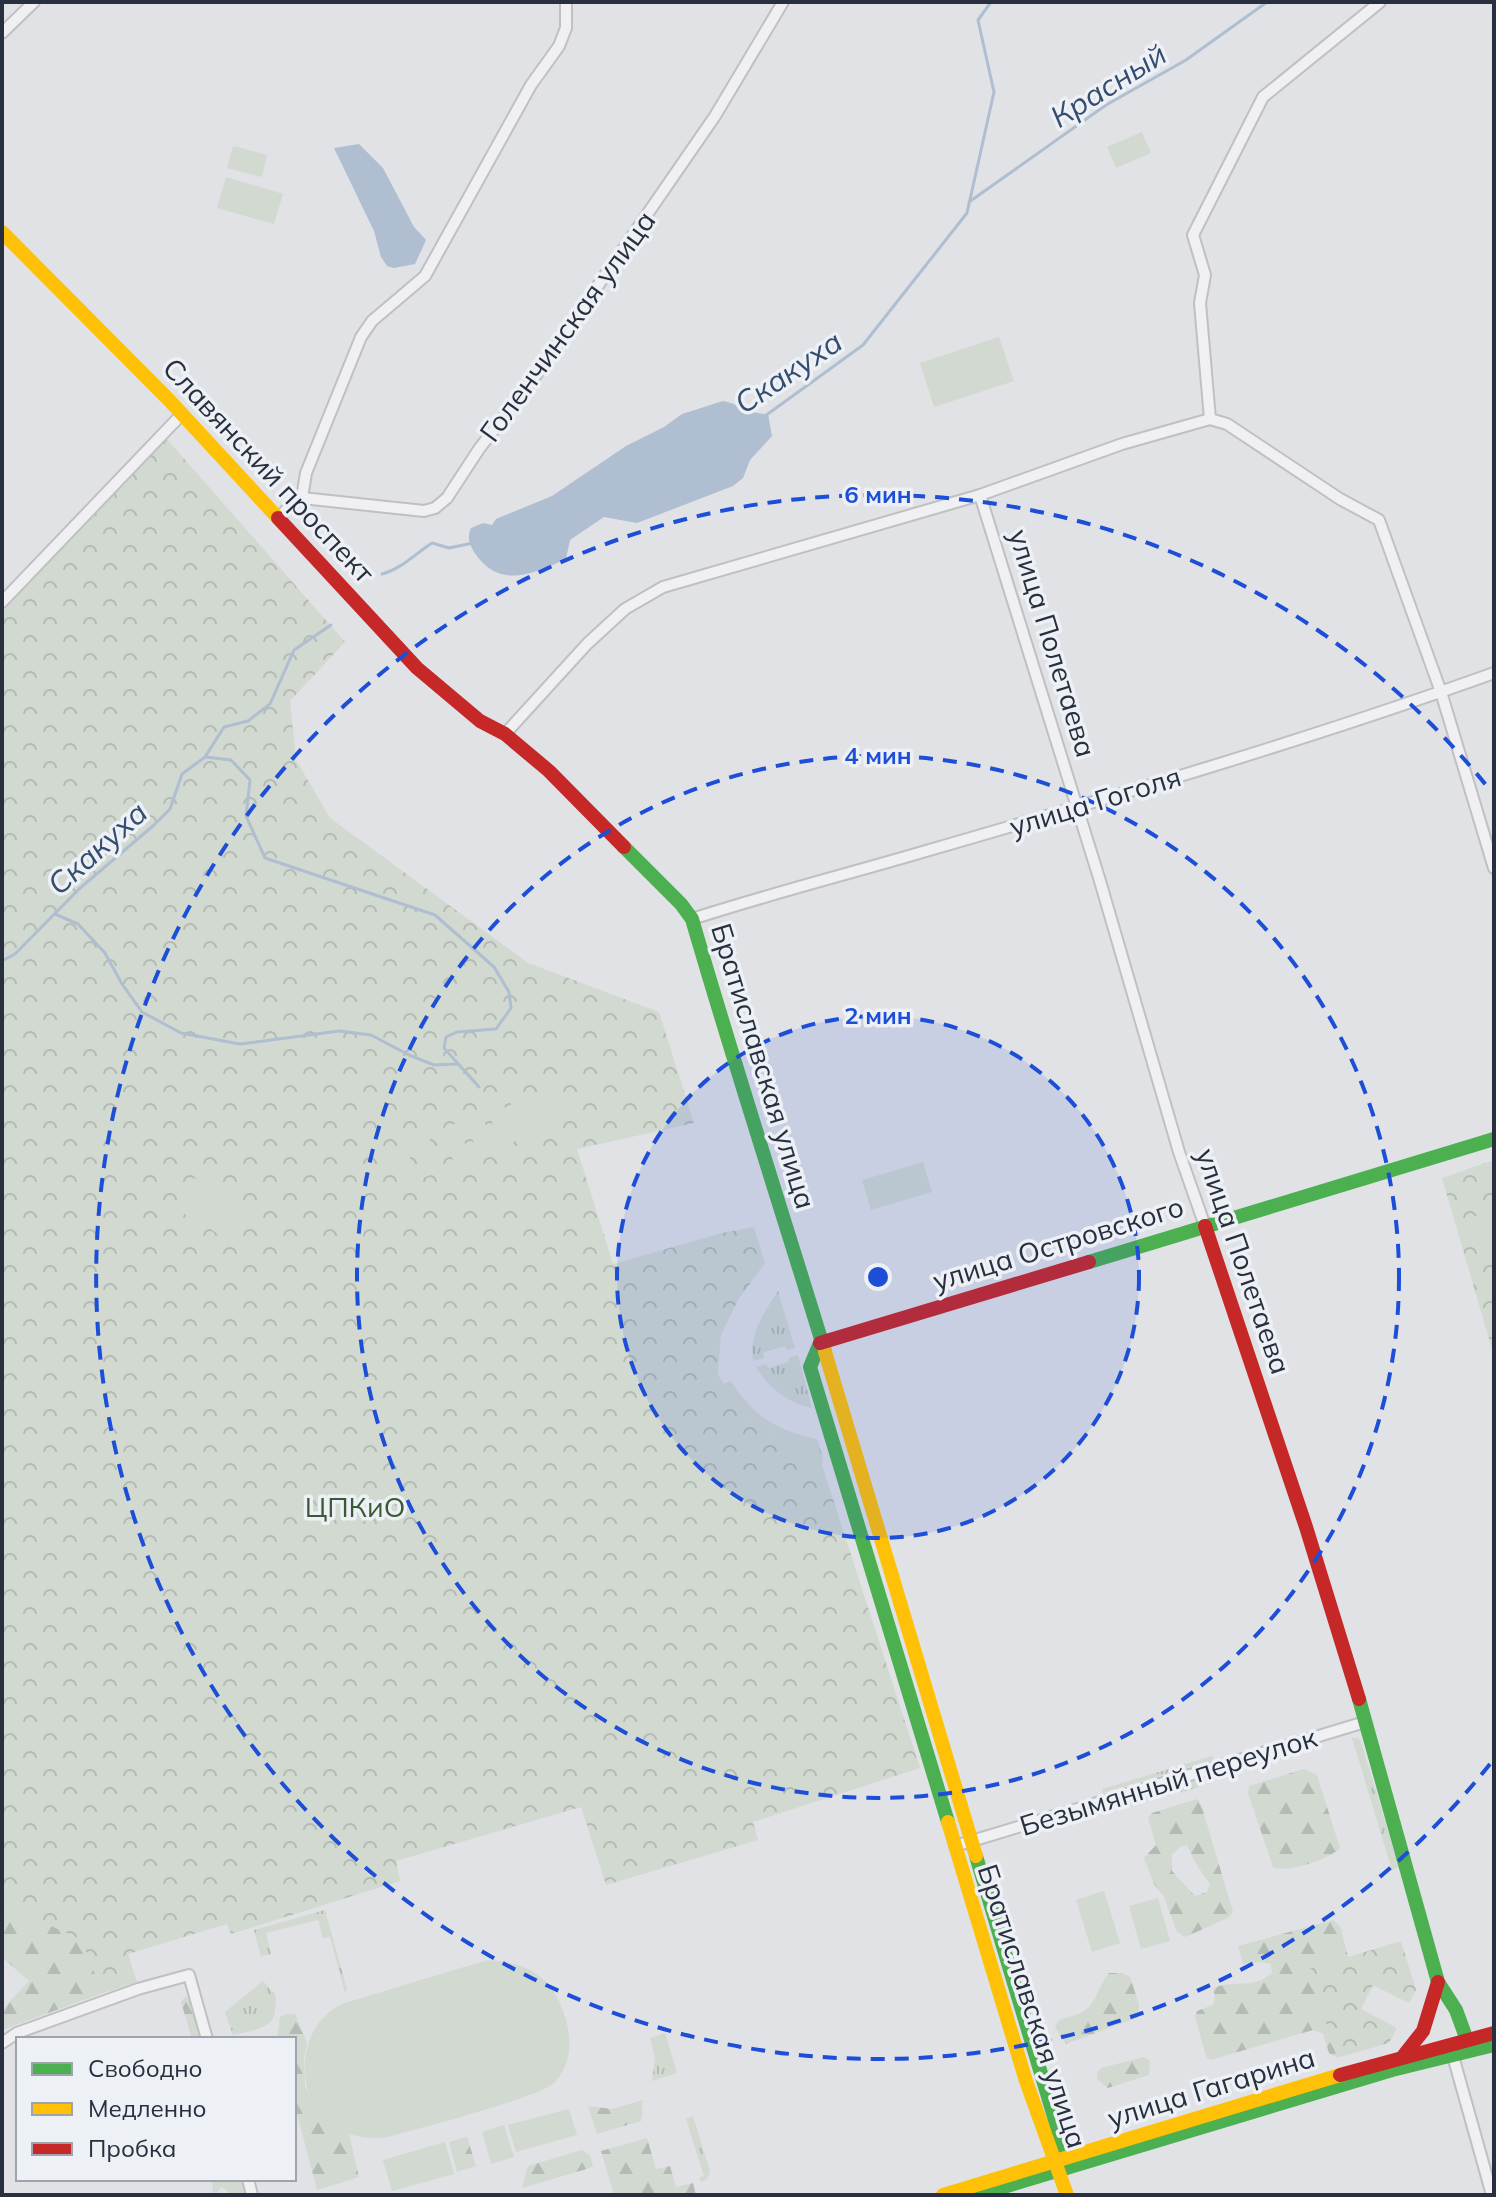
<svg xmlns="http://www.w3.org/2000/svg" width="1496" height="2197" viewBox="0 0 1496 2197" font-family="Mulish,sans-serif">
  <style>
    .grass { fill: url(#grass-tufts) }
    .forest { fill: url(#forest-firs); fill-rule: evenodd }
    .park { fill: url(#park-crowns) }
    .garden { fill: #d1d9d0 }
    .water { fill: #afbed0 }
    .lines { fill: none; stroke-linecap: round; stroke-linejoin: round }
    .stream { stroke: #afbed0; stroke-width: 3 }
    .street-casing { stroke: #bec0c3; stroke-width: 14 }
    .street { stroke: #f0f0f2; stroke-width: 10 }
    .fast { stroke: #4caf50; stroke-width: 14 }
    .slow { stroke: #ffc107; stroke-width: 14 }
    .jam { stroke: #c62828; stroke-width: 14 }
    .ring { fill: none; stroke: #1d4ed8; stroke-width: 4; stroke-dasharray: 14 10 }
    .labels { text-anchor: middle; dominant-baseline: central; stroke-width: 7; stroke-linejoin: round; paint-order: stroke }
    .street-label { font-size: 28px; fill: #282f3e; stroke: #edf0f5 }
    .park-label { font-size: 28px; fill: #3c5935; stroke: #edf0f5 }
    .water-label { font-size: 30px; font-style: italic; fill: #334d70; stroke: #edf0f5 }
    .centre { fill: #1d4ed8; stroke: #edf0f5; stroke-width: 4 }
    .ring-label { font-size: 24px; text-anchor: middle; font-weight: bold; fill: #1d4ed8; stroke: #edf0f5; stroke-width: 7; stroke-linejoin: round; paint-order: stroke }
  </style>
  <defs>
    <pattern id="grass-tufts" width="24" height="20" patternUnits="userSpaceOnUse" patternTransform="scale(2)"><rect width="24" height="20" fill="#d1d9d0"/><path d="M3 7l-1-3M5 7V3M7 7l1-3M15 17l-1-3M17 17v-4M19 17l1-3" fill="none" stroke="#b3bbb4"/></pattern>
    <pattern id="forest-firs" width="22" height="20" patternUnits="userSpaceOnUse" patternTransform="scale(2)"><rect width="22" height="20" fill="#d1d9d0"/><path d="M5 1l3.5 6h-7zM16 11l3.5 6h-7z" fill="#b3bbb4"/></pattern>
    <pattern id="park-crowns" width="20" height="18" patternUnits="userSpaceOnUse" patternTransform="scale(2)"><rect width="20" height="18" fill="#d1d9d0"/><path d="M2 6a3 3 0 1 1 6 0M12 15a3 3 0 1 1 6 0" fill="none" stroke="#b3bbb4"/></pattern>
  </defs>
  <rect width="100%" height="100%" fill="#e0e2e5"/>
  <g class="grass">
    <path d="M 778,1291 L 795,1348 L 787,1350 L 785,1346 L 763,1353 L 764,1358 L 753,1361 C 748,1334 764,1313 778,1291 Z"/>
    <path d="M 798,1355 L 812,1408 C 786,1402 770,1389 756,1367 L 766,1364 L 768,1368 L 789,1362 L 789,1358 Z"/>
    <path d="M 731,1381 C 755,1418 775,1429 817,1439 L 823,1458 L 822,1465 C 798,1448 766,1438 745,1416 C 737,1407 730,1394 723,1384 Z"/>
    <path d="M 1352,1738 L 1358,1738 L 1361,1742 L 1399,1867 L 1392,1870 Z"/>
    <path d="M 1212,1756 L 1213,1760 L 1103,1793 L 1102,1789 Z"/>
    <path d="M 1197,1780 L 1199,1787 L 1128,1807 L 1127,1805 L 1055,1829 L 1054,1823 Z"/>
    <path d="M 325,1910 L 347,1989 L 345,1993 L 330,1937 L 323,1938 L 318,1920 L 266,1933 L 271,1954 L 261,1957 L 254,1930 Z"/>
    <path d="M 263,1981 L 276,1996 C 275,2002 276,2010 274,2016 C 270,2029 245,2032 233,2035 L 225,2012 Z"/>
    <path d="M 665,2033 L 677,2073 L 652,2081 L 655,2058 L 650,2038 Z"/>
    <path d="M 693,2116 L 710,2171 L 707,2179 L 701,2182 L 699,2178 L 704,2176 L 686,2119 Z"/>
  </g>
  <g class="forest">
    <path d="M 1304,1769 L 1317,1775 L 1340,1848 C 1328,1860 1288,1873 1273,1867 L 1248,1793 L 1249,1786 Z"/>
    <path d="M 1197,1799 L 1201,1804 L 1233,1912 L 1228,1918 L 1185,1937 L 1177,1932 L 1163,1895 L 1154,1884 L 1144,1858 L 1156,1845 L 1148,1818 L 1152,1813 ZM 1187,1845 L 1196,1864 L 1210,1884 L 1207,1892 L 1195,1896 L 1172,1871 L 1172,1855 L 1180,1847 Z"/>
    <path d="M 2,1902 L 81,1940 L 103,1993 L 2,2030 L 2,2010 L 29,1981 L 2,1957 Z"/>
    <path d="M 1333,1920 L 1340,1926 L 1349,1960 L 1373,1981 L 1356,2009 L 1376,2043 L 1334,2056 L 1329,2053 L 1323,2034 L 1313,2030 L 1210,2060 L 1206,2056 L 1195,2017 L 1197,2011 L 1213,2005 L 1215,1999 L 1213,1988 C 1232,1980 1255,1989 1272,1973 L 1271,1964 L 1260,1962 L 1243,1964 L 1238,1946 Z"/>
    <path d="M 1109,1973 L 1122,1973 L 1130,1977 L 1139,2004 L 1139,2017 L 1066,2044 L 1055,2027 L 1059,2020 C 1067,2017 1077,2015 1084,2011 C 1096,2004 1099,1984 1109,1973 Z"/>
    <path d="M 189,1997 L 192,2000 L 203,2039 L 192,2039 L 181,2002 L 184,1998 Z"/>
    <path d="M 286,2014 L 295,2014 L 307,2043 L 304,2057 L 305,2087 L 322,2116 L 349,2134 L 359,2177 L 317,2190 L 294,2102 L 294,2039 L 277,2039 L 280,2017 Z"/>
    <path d="M 1144,2057 L 1150,2061 L 1149,2075 L 1108,2088 L 1097,2079 L 1097,2073 L 1101,2068 Z"/>
    <path d="M 643,2100 L 641,2121 L 597,2134 L 588,2106 L 612,2109 Z"/>
    <path d="M 467,2137 L 476,2166 L 457,2172 L 449,2142 Z"/>
    <path d="M 647,2138 L 656,2169 L 670,2166 L 676,2187 L 693,2183 L 696,2195 L 614,2195 L 601,2151 Z"/>
    <path d="M 582,2150 L 590,2156 L 593,2167 L 522,2188 L 528,2166 Z"/>
    <path d="M 212,2179 L 245,2179 L 249,2195 L 228,2195 L 227,2190 L 221,2187 L 217,2193 L 213,2192 Z"/>
  </g>
  <g class="park">
    <path d="M 165,437 L 345,642 L 290,701 L 296,760 L 330,818 L 528,963 L 659,1012 L 694,1123 L 577,1149 L 613,1264 L 722,1233 L 754,1227 L 765,1263 L 738,1300 L 721,1335 L 718,1375 L 745,1416 L 768,1434 L 802,1451 L 822,1465 L 920,1768 L 753,1822 L 758,1840 L 606,1885 L 581,1807 L 396,1861 L 400,1881 L 231,1934 L 227,1924 L 128,1954 L 137,1982 L 103,1993 L 81,1940 L 2,1902 L 2,608 Z"/>
    <path d="M 1494,1160 L 1494,1356 L 1442,1178 Z"/>
    <path d="M 1401,1941 L 1416,1990 L 1409,2003 L 1373,1985 L 1361,2009 L 1397,2028 L 1389,2043 L 1337,2058 L 1309,1969 Z"/>
  </g>
  <g class="garden">
    <path d="M 1142,132 L 1151,153 L 1116,168 L 1107,147 Z"/>
    <path d="M 233,146 L 267,155 L 262,177 L 227,168 Z"/>
    <path d="M 226,177 L 283,194 L 274,224 L 217,208 Z"/>
    <path d="M 999,337 L 1014,381 L 934,407 L 920,363 Z"/>
    <path d="M 551,1086 L 565,1122 L 548,1129 L 534,1093 Z"/>
    <path d="M 527,1096 L 541,1131 L 524,1138 L 510,1102 Z"/>
    <path d="M 504,1105 L 518,1140 L 502,1147 L 488,1111 Z"/>
    <path d="M 481,1113 L 495,1149 L 479,1156 L 465,1120 Z"/>
    <path d="M 457,1123 L 471,1159 L 455,1165 L 441,1129 Z"/>
    <path d="M 428,1135 L 442,1171 L 425,1177 L 411,1142 Z"/>
    <path d="M 404,1144 L 419,1179 L 402,1186 L 388,1150 Z"/>
    <path d="M 923,1162 L 932,1192 L 871,1210 L 862,1180 Z"/>
    <path d="M 194,1178 L 251,1210 L 232,1242 L 176,1209 Z"/>
    <path d="M 1493,1210 L 1494,1245 L 1481,1249 L 1470,1218 Z"/>
    <path d="M 1104,1891 L 1120,1943 L 1092,1952 L 1076,1900 Z"/>
    <path d="M 1158,1898 L 1170,1941 L 1141,1949 L 1129,1906 Z"/>
    <path d="M 488,1960 C 521,1962 548,1973 561,2006 C 571,2030 575,2059 556,2081 C 543,2097 416,2129 388,2137 C 343,2143 306,2118 305,2071 C 304,2047 313,2022 335,2008 C 349,2000 367,1997 382,1992 C 417,1981 453,1970 488,1960 Z"/>
    <path d="M 569,2109 L 577,2135 L 516,2152 L 508,2125 Z"/>
    <path d="M 504,2125 L 514,2157 L 491,2164 L 482,2132 Z"/>
    <path d="M 445,2142 L 454,2174 L 392,2191 L 383,2160 Z"/>
  </g>
  <g class="water">
    <path d="M 359,144 L 383,168 L 414,227 L 426,240 L 415,264 L 394,268 L 387,266 L 381,257 L 374,231 L 334,148 Z"/>
    <path d="M 723,401 C 739,404 751,415 768,414 L 772,436 L 750,460 L 743,478 L 733,486 L 637,523 L 604,517 L 570,540 L 566,559 C 533,574 499,590 474,552 C 469,543 467,538 471,528 L 483,523 L 492,525 L 496,519 L 552,496 L 626,446 L 664,427 L 682,414 Z"/>
  </g>
  <g class="lines">
    <g class="stream">
      <path d="M 969,202 L 1106,105 L 1186,60 L 1267,2"/>
      <path d="M 765,416 L 863,345 L 967,213 L 994,92 L 978,20 L 991,2"/>
      <path d="M 382,574 C 401,569 415,554 432,543 L 449,548 L 473,543"/>
      <path d="M 205,757 L 231,760 L 250,780 L 246,816 L 265,858 L 435,915 L 494,967 L 509,992 L 511,1008 L 496,1029 L 457,1032 L 446,1037 L 444,1048 L 479,1087"/>
      <path d="M 55,914 L 78,924 L 105,953 L 122,984 L 142,1012 L 181,1033 L 240,1044 L 339,1031 L 371,1035 L 409,1055 L 434,1065 L 457,1064"/>
      <path d="M 2,961 L 15,954 L 79,889 L 154,825 L 170,809 L 182,774 L 205,757 L 224,727 L 248,721 L 270,704 L 294,650 L 331,625"/>
    </g>
    <g class="street-casing">
      <g id="street">
        <path d="M 2,33 L 34,2"/>
        <path d="M 1210,419 L 1227,424 L 1340,499 L 1379,520 L 1441,692 L 1494,868"/>
        <path d="M 1210,419 L 1200,303 L 1205,275 L 1193,235 L 1263,97 L 1380,2"/>
        <path d="M 980,495 L 1100,881 L 1179,1152 L 1205,1226"/>
        <path d="M 302,498 L 306,473 L 361,337 L 372,321 L 425,276 L 531,85 L 559,46 L 566,28 L 566,2"/>
        <path d="M 280,517 L 293,502 L 302,498 L 424,511 L 435,508 L 447,498 L 479,449 L 539,371 L 715,116 L 783,2"/>
        <path d="M 2,602 L 182,414"/>
        <path d="M 505,734 L 587,644 L 625,609 L 663,587 L 980,495 L 1122,444 L 1210,419"/>
        <path d="M 692,919 C 769,894 848,874 926,851 C 1116,796 1307,740 1494,673"/>
        <path d="M 955,1846 L 1365,1722"/>
        <path d="M 2,2043 L 17,2033 L 138,1989 L 189,1975 L 207,2039"/>
        <path d="M 1453,2056 L 1492,2195"/>
        <path d="M 248,2179 L 252,2195"/>
      </g>
    </g>
    <use href="#street" class="street"/>
    <g class="fast">
      <path d="M 624,847 L 681,904 L 692,919 C 734,1064 781,1208 825,1352"/>
      <path d="M 1089,1262 L 1494,1139"/>
      <path d="M 820,1343 L 810,1367 L 948,1822"/>
      <path d="M 1359,1699 L 1438,1982 L 1456,2010 L 1467,2040"/>
      <path d="M 976,1856 L 1066,2157 L 1059,2171"/>
      <path d="M 977,2195 L 1392,2070 L 1494,2045"/>
    </g>
    <g class="slow">
      <path d="M 2,232 L 169,400 L 278,518"/>
      <path d="M 825,1352 L 976,1856"/>
      <path d="M 948,1822 L 1026,2081 L 1067,2195"/>
      <path d="M 943,2195 L 1340,2075"/>
    </g>
    <g class="jam">
      <path d="M 278,518 L 417,668 L 480,721 L 505,734 L 549,771 L 624,847"/>
      <path d="M 1205,1226 L 1306,1527 L 1359,1699"/>
      <path d="M 820,1343 L 1089,1262"/>
      <path d="M 1404,2055 L 1423,2031 L 1438,1982"/>
      <path d="M 1340,2075 L 1494,2033"/>
    </g>
  </g>
  <circle cx="878" cy="1277" r="261" fill="#1d4ed8" fill-opacity=".12"/>
  <g class="ring">
    <circle cx="878" cy="1277" r="261"/>
    <circle cx="878" cy="1277" r="521"/>
    <path d="M1490 1764A782 782 0 1 1 1490 790"/>
  </g>
  <g class="labels">
    <g class="street-label">
      <text transform="translate(567 326) rotate(-54)">Голенчинская улица</text>
      <text transform="translate(269 470) rotate(47)">Славянский проспект</text>
      <text transform="translate(1053 643) rotate(73)">улица Полетаева</text>
      <text transform="translate(1095 801) rotate(-17)">улица Гоголя</text>
      <text transform="translate(764 1066) rotate(73)">Братиславская улица</text>
      <text transform="translate(1058 1243) rotate(-17)">улица Островского</text>
      <text transform="translate(1244 1261) rotate(71)">улица Полетаева</text>
      <text transform="translate(1168 1781) rotate(-17)">Безымянный переулок</text>
      <text transform="translate(1033 2006) rotate(72)">Братиславская улица</text>
      <text transform="translate(1211 2087) rotate(-17)">улица Гагарина</text>
    </g>
    <g class="park-label">
      <text x="355" y="1506">ЦПКиО</text>
    </g>
    <g class="water-label">
      <text transform="translate(1108 85) rotate(-32)">Красный</text>
      <text transform="translate(788 372) rotate(-34)">Скакуха</text>
      <text transform="translate(97 848) rotate(-42)">Скакуха</text>
    </g>
  </g>
  <circle cx="878" cy="1277" r="12" class="centre"/>
  <g class="ring-label">
    <text x="878" y="503">6 мин</text>
    <text x="878" y="764">4 мин</text>
    <text x="878" y="1024">2 мин</text>
  </g>
  <rect width="1496" height="2197" fill="none" stroke="#282f3e" stroke-width="8"/>
  <rect x="16" y="2037" width="280" height="144" fill="#edf0f5" stroke="#9ea3ac" stroke-width="2"/>
  <rect x="32" y="2063" width="40" height="12" fill="#4caf50" stroke="#9ea3ac" stroke-width="2"/>
  <text x="88" y="2077" font-size="24" fill="#282f3e">Свободно</text>
  <rect x="32" y="2103" width="40" height="12" fill="#ffc107" stroke="#9ea3ac" stroke-width="2"/>
  <text x="88" y="2117" font-size="24" fill="#282f3e">Медленно</text>
  <rect x="32" y="2143" width="40" height="12" fill="#c62828" stroke="#9ea3ac" stroke-width="2"/>
  <text x="88" y="2157" font-size="24" fill="#282f3e">Пробка</text>
</svg>
